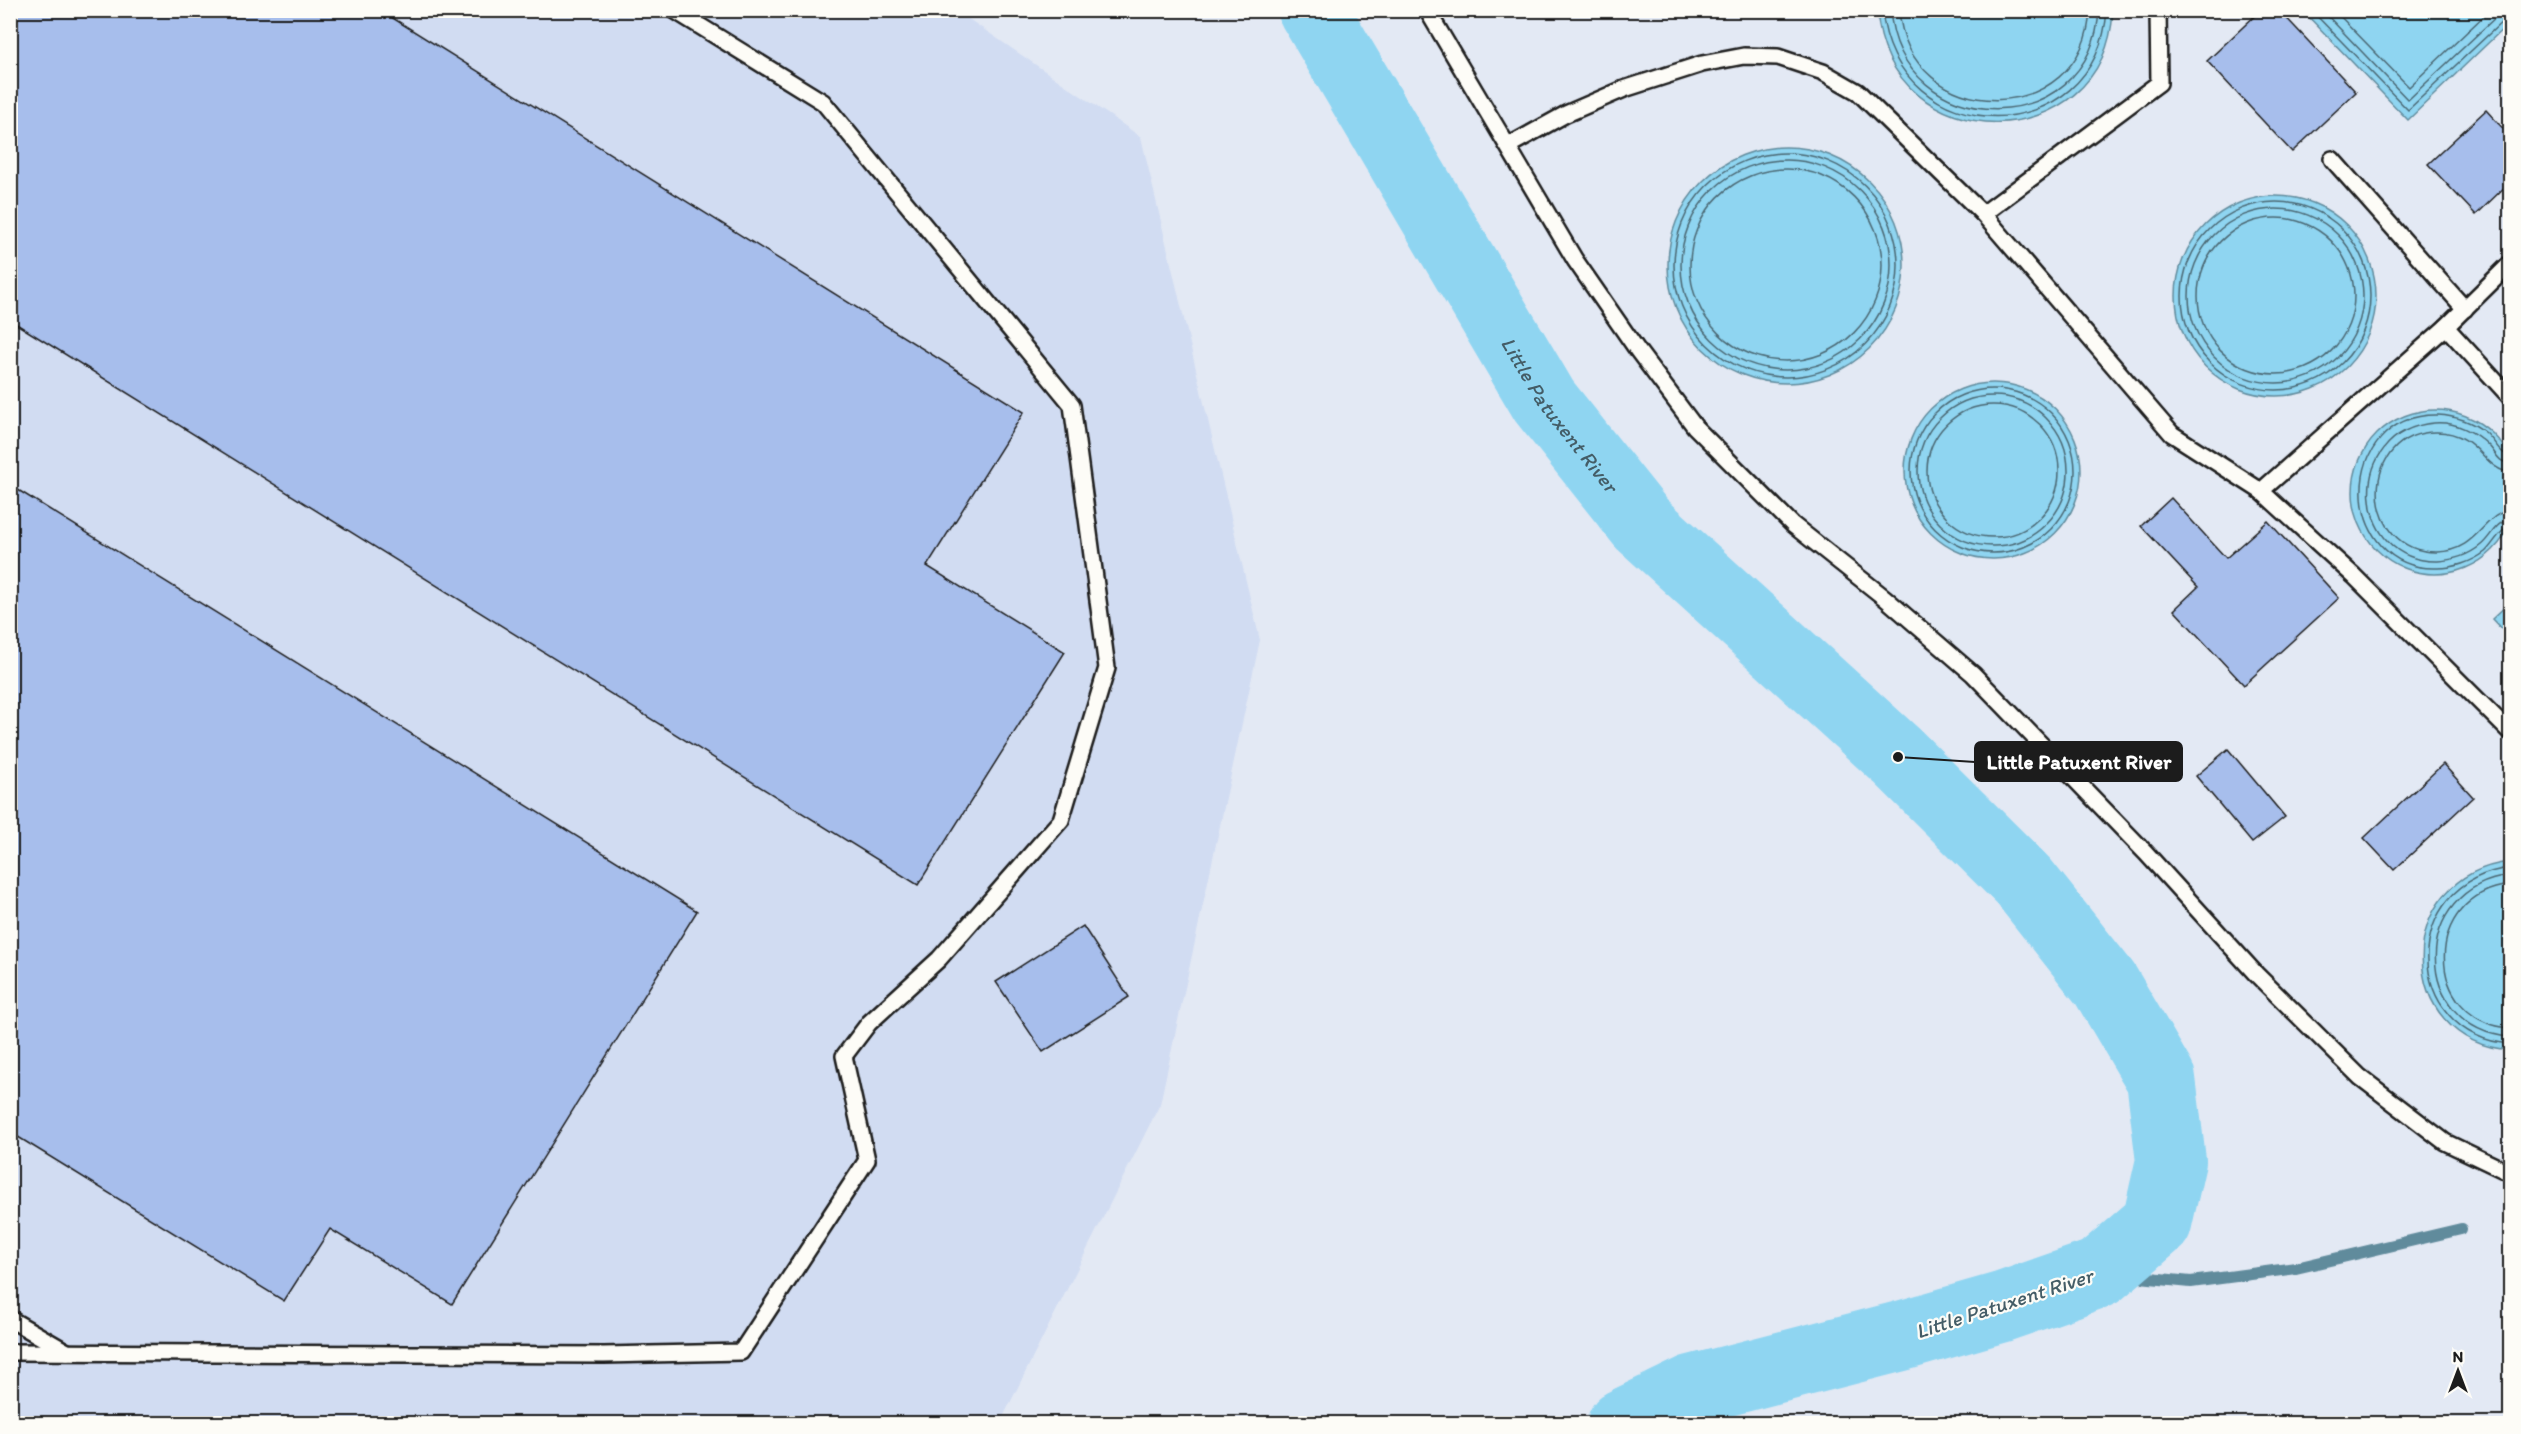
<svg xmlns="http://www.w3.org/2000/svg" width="2521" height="1434" viewBox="0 0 2521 1434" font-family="Itim,sans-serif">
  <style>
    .built { fill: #d1dcf2 }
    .water { fill: #8fd5f1; stroke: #618b9c; stroke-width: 1.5 }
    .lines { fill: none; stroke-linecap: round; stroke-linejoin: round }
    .shore { stroke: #4a6671; stroke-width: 1.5 }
    .stream { stroke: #618b9c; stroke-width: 12 }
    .river { stroke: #8fd5f1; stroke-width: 70 }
    .building { fill: #a7beec; stroke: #1c1c1c; stroke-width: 1.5 }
    .lane-casing { stroke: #1c1c1c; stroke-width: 20 }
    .lane { stroke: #fdfcf7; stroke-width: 15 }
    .labels { text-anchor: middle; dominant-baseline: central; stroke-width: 4.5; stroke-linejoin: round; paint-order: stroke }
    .water-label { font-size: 21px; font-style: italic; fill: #445d67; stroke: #fdfcf7 }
    .leader { fill: none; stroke: #1c1c1c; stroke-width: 2 }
    .callout-dot { fill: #1c1c1c; stroke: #fdfcf7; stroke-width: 2 }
    .callout { fill: #1c1c1c; stroke: #1c1c1c; stroke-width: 2 }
    .callout-label { font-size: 21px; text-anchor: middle; font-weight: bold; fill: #fff }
  </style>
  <rect width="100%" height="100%" fill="#e3e9f4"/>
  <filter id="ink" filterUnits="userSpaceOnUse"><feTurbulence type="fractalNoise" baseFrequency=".0167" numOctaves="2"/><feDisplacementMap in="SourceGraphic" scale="12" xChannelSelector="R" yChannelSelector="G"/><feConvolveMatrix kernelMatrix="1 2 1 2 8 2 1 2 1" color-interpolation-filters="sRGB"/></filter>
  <g filter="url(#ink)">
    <path class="built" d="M 10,11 L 957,11 L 1141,137 L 1260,640 L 1160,1104 L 1000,1423 L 11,1423 Z"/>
    <g class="water">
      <path d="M 1877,11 L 1877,10 L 2113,11 C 2105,159 1889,160 1877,11 Z"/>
      <path d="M 2303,11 L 2510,11 L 2510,22 L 2408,120 Z"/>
      <circle cx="1786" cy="265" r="118"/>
      <circle cx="2276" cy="296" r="100"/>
      <circle cx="1993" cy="471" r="88"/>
      <circle cx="2435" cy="492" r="82"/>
      <path d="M 2510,602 L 2510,638 L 2492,619 Z"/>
      <path d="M 2510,862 L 2510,1050 C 2394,1042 2392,875 2510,862 Z"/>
    </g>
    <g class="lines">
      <g class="shore">
        <path d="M 1882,10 C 1896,152 2097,152 2107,10"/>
        <path d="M 1890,10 C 1901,142 2092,141 2099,10"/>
        <path d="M 1899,10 C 1909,130 2084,129 2090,10"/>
        <path d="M 2311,10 L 2408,110 L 2504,20 L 2510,18"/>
        <path d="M 2322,10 L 2408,100 L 2499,14 L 2510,11"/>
        <path d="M 2334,10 L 2409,87 L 2490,10"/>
        <circle cx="1786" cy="265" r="112"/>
        <circle cx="1786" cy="265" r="105"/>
        <circle cx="1786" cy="265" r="96"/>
        <circle cx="2276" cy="296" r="94"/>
        <circle cx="2276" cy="296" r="87"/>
        <circle cx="2276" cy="296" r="78"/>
        <circle cx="1993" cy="471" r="82"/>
        <circle cx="1993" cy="471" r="75"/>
        <circle cx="1993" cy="471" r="66"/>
        <path d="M 2510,456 C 2500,455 2493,438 2485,432 C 2471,421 2455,416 2438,415 C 2335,413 2338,572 2438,568 C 2454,568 2472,562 2485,552 C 2493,545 2500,529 2510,527"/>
        <path d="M 2510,463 C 2499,463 2497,455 2490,447 C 2476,432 2455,421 2434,423 C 2343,431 2352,564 2438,561 C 2453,560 2469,555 2481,545 C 2491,537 2496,521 2510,520"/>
        <path d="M 2510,472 C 2484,471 2479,432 2437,432 C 2358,431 2359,553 2437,552 C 2479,551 2484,512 2510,511"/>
        <path d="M 2510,868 C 2400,881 2401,1035 2510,1044"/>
        <path d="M 2510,876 C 2410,887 2411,1029 2510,1037"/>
        <path d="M 2510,885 C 2422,895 2423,1021 2510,1028"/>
      </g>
      <path class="stream" d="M 2099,1273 L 2191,1282 L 2296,1268 L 2461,1229"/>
      <path class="river" id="s1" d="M 1313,10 L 1544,401 L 1641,523 L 1898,757 L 2024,882 L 2105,984 L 2161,1079 L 2171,1161 L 2157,1223 L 2099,1273 L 2002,1307 L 1901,1336 L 1692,1390 L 1622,1424"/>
    </g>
    <g class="building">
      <path d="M 10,10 L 380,10 L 1024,412 L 927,566 L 1065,652 L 918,885 L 10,320 Z"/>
      <path d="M 2261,10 L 2279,10 L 2356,92 L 2292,152 L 2207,61 Z"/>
      <path d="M 2486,110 L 2510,136 L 2510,182 L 2476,215 L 2428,164 Z"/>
      <path d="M 10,485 L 697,911 L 452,1304 L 330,1229 L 284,1301 L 10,1132 Z"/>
      <path d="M 2171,498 L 2226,558 L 2268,521 L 2339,598 L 2244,685 L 2174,610 L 2198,587 L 2141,526 Z"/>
      <path d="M 2228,749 L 2285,817 L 2252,843 L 2196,776 Z"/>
      <path d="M 2443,764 L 2473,797 L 2394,870 L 2364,838 Z"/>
      <path d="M 1083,926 L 1129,997 L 1043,1052 L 996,982 Z"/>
    </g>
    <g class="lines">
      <g class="lane-casing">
        <g id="lane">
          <path d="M 1427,10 L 1575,260 L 1638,351 L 1695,427 L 1793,525 L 1885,598 L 1973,674 L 2146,853 L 2256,974 L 2360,1077 L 2445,1142 L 2510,1173"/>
          <path d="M 1508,146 L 1566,114 L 1624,89 L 1702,64 L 1744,56 L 1778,57 L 1823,72 L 1858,92 L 1983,214 L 2172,434 L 2261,491 L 2446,327 L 2510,264"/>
          <path d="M 2332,159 L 2465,309"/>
          <path d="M 1983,214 L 2159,83 L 2158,10"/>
          <path d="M 2446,327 L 2510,397"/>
          <path d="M 2261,491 L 2354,576 L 2510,732"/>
          <path d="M 10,1319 L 67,1352"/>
          <path d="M 10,1352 L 604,1355 L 741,1352 L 867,1160 L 844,1056 L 869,1023 L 939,959 L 1061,820 L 1107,668 L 1072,405 L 823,102 L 674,10"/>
        </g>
      </g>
      <use href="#lane" class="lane"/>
    </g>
  </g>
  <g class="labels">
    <g class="water-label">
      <text stroke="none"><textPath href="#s1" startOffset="474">Little Patuxent River</textPath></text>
      <text transform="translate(2004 1303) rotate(-18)">Little Patuxent River</text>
    </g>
  </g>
  <path class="leader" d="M1898 757L1975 762"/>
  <circle class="callout-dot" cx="1898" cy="757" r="6"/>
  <rect class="callout" x="1975" y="742" width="207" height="39" rx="6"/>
  <g class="callout-label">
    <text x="2079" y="769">Little Patuxent River</text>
  </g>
  <rect width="2521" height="1434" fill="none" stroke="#fdfcf7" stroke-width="36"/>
  <rect x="18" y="18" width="2485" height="1398" fill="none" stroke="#1c1c1c" stroke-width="2" filter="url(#ink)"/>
  <g transform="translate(2458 1371)" stroke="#fdfcf7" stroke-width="4.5" paint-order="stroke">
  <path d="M0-4.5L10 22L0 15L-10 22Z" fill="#1c1c1c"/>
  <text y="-9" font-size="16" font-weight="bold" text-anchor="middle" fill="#1c1c1c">N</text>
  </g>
</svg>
